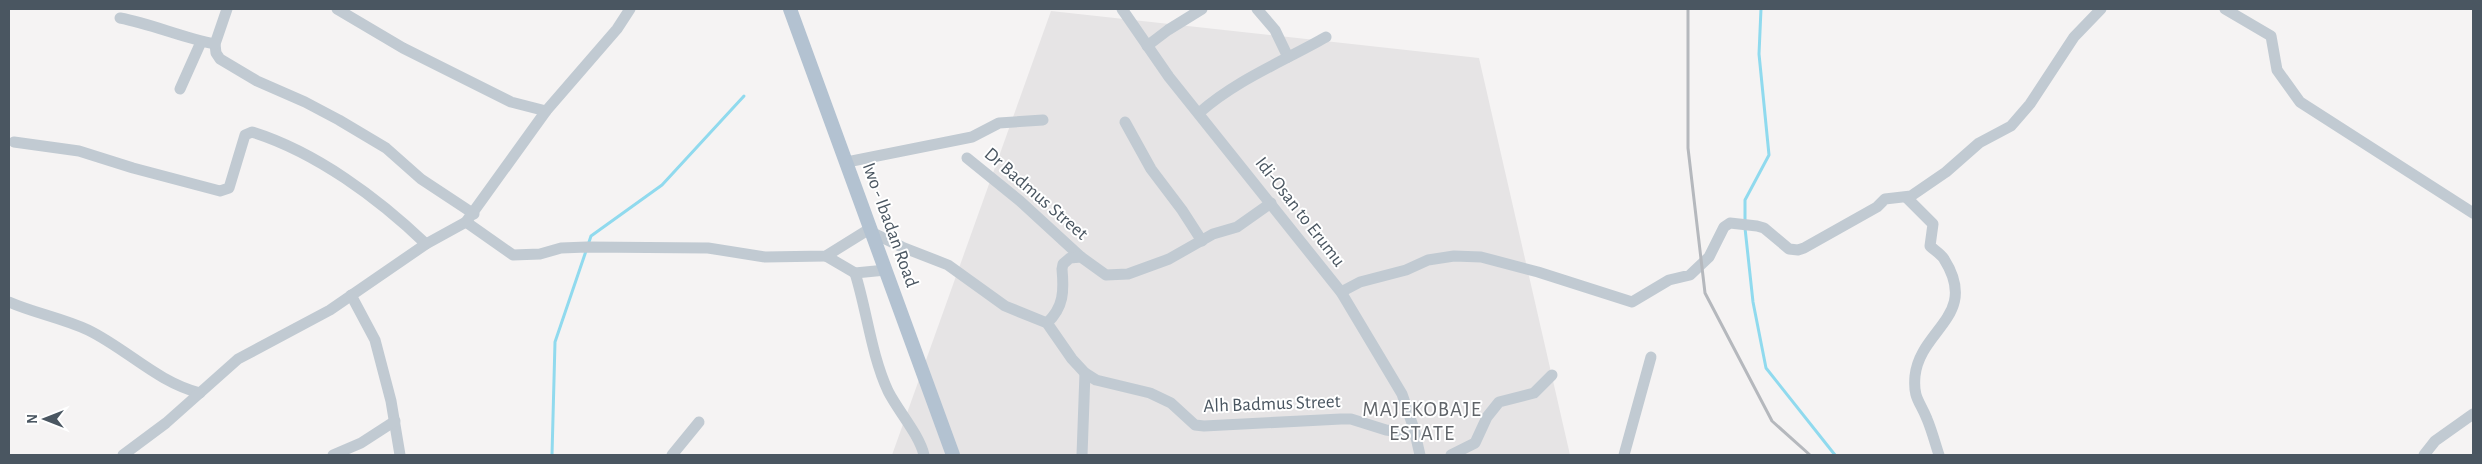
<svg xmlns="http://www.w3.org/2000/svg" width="2482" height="464" viewBox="0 0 2482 464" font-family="'Alegreya Sans',sans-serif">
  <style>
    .education { fill: #e6e4e5 }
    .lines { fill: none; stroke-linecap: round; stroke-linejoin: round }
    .stream { stroke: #90daee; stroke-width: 3 }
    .minor { stroke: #c1cad2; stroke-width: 11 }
    .major { stroke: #b3c2d1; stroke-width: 14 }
    .rail { stroke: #b5b8bd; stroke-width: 3 }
    .labels { text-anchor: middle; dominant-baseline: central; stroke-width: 4; stroke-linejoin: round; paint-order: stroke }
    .street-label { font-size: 19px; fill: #4a5661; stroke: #fff }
    .quarter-label { font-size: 21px; letter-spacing: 1px; fill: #5f6368; stroke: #fff }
  </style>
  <rect width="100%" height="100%" fill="#f5f3f3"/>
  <path class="education" d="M 1051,11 L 1479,58 L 1570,455 L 892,455 Z"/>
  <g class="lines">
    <g class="stream">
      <path d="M 1745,222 L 1745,200 L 1769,155 L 1759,54 L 1761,9"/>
      <path d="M 1745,228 L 1753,302 L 1766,368 L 1835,455"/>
      <path d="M 588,245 L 591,236 L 662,185 L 744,96"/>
      <path d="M 552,455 L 555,342 L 586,251"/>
    </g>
    <g class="minor">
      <path d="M 227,9 L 215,44 L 216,53 L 220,59 L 257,81 L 305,102 L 339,120 L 386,148 L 421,179 L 474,214"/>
      <path d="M 337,9 L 403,48 L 511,102 L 546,111"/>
      <path d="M 1122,9 L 1169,77 L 1341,292 L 1402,394 L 1414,429 L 1420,455"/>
      <path d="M 1257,9 L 1275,30 L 1288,57"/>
      <path d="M 2225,9 L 2271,36 L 2277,70 L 2300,102 L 2473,213"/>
      <path d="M 120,18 C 152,24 183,38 215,44"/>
      <path d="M 1147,46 L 1168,30 L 1202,9"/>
      <path d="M 180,89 L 201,42"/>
      <path d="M 1199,113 C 1236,80 1284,61 1326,37"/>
      <path d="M 1125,122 L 1151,169 L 1182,210 L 1202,241"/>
      <path d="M 14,142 L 79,151 L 133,168 L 220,191 L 229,188 L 245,135 L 252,132 C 316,152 378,198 426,244"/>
      <path d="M 967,158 L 1020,201 L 1081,257"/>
      <path d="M 847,162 L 972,137 L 999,123 L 1043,120"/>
      <path d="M 1907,198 L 1933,224 L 1930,246 C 1934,250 1941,254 1944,259 C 1980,316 1920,329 1915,376 C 1913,399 1920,401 1927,419 C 1932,431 1935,443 1939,455"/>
      <path d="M 466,222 L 513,255 L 540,254 L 561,248 L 587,247 L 708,248 L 765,257 L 826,256 L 871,228"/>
      <path d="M 873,233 L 902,247 L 948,265 L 1005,306 L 1047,323 L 1072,359 L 1085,373 L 1096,380 L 1150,393 L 1171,403 L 1195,425 L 1204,426 L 1341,419 L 1351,419 L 1386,430 L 1415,434"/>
      <path d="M 826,256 L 855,273 L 886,270"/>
      <path d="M 855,273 C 867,311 871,354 888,391 C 898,411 919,434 924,455"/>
      <path d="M 1341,292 L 1360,282 L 1406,270 L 1428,260 L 1454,256 L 1481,257 L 1538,272 L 1632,302 L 1669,280 L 1690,275 L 1709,257 L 1724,227 L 1730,223 L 1757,226 L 1764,228 L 1789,249 L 1798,250 L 1804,248 L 1877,207 L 1885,199 L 1911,196 L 1946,172 L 1979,143 L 2011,126 L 2030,104 L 2074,37 L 2101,9"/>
      <path d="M 351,295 L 375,340 L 391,401 L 400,455"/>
      <path d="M 9,302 C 34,313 62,318 88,330 C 127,349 157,382 200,393"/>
      <path d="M 1047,323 C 1064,307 1064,291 1062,269 L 1063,264 L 1070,258 L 1081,257 L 1106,275 L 1128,274 L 1169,259 L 1213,234 L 1237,227 L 1271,203"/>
      <path d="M 123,455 L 166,423 L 238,359 L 330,310 L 426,244 L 466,222 L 546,111 L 617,29 L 630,9"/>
      <path d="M 333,455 L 361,443 L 395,421"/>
      <path d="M 672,455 L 699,422"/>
      <path d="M 1082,455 L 1085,373"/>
      <path d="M 1451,455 L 1475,443 L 1487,417 L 1499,402 L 1534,393 L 1552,375"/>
      <path d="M 1624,455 L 1651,357"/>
      <path d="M 2424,455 L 2435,441 L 2473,414"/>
    </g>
    <path class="major" d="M 790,9 L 953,455"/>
    <path class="rail" d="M 1688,9 L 1688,148 L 1705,293 L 1772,421 L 1810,455"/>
  </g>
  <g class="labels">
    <g class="street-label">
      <text transform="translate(1036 194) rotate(41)">Dr Badmus Street</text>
      <text transform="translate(1300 212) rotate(52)">Idi-Osan to Erumu</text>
      <text transform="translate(890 225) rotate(70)">Iwo - Ibadan Road</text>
      <text transform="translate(1272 404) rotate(-2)">Alh Badmus Street</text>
    </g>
    <g class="quarter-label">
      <text x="1422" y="409">MAJEKOBAJE<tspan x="1422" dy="24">ESTATE</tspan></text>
    </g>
  </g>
  <rect width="2482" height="464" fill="none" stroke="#4a5661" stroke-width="20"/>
  <g transform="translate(45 419) rotate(270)" stroke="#ffffff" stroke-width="4" paint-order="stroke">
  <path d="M0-4L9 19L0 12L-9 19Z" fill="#4a5661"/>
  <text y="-8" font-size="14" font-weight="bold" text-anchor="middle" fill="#4a5661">N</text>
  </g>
</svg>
